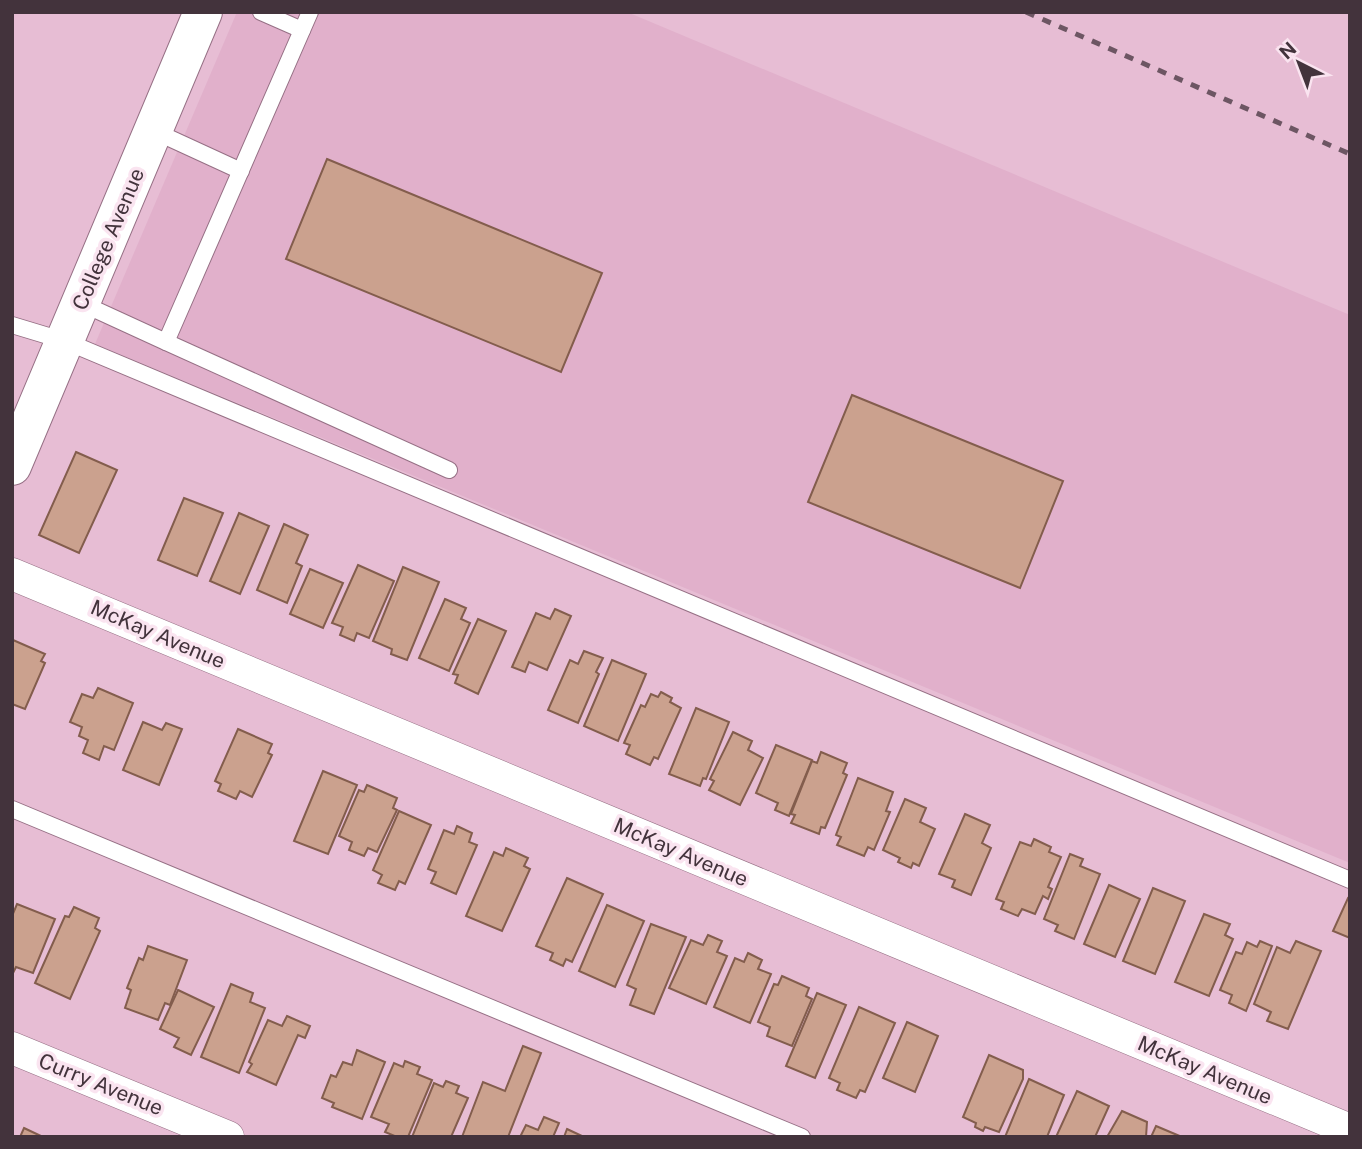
<svg xmlns="http://www.w3.org/2000/svg" width="1362" height="1149" viewBox="0 0 1362 1149" font-family="'Public Sans',sans-serif">
  <style>
    .built { fill: #e1b0cb }
    .building { fill: #cba18e; stroke: #835d4d; stroke-width: 2 }
    .lines { fill: none; stroke-linecap: round; stroke-linejoin: round }
    .lane-casing { stroke: #967085; stroke-width: 18 }
    .street-casing { stroke: #967085; stroke-width: 33 }
    .secondary-casing { stroke: #967085; stroke-width: 40 }
    .lane { stroke: #fff; stroke-width: 16 }
    .street { stroke: #fff; stroke-width: 32 }
    .secondary { stroke: #fff; stroke-width: 38 }
    .rail { stroke: #6d5663; stroke-width: 5; stroke-dasharray: 9 9; stroke-linecap: butt }
    .labels { text-anchor: middle; dominant-baseline: central; stroke-width: 7; stroke-linejoin: round; paint-order: stroke }
    .street-label { font-size: 21px; fill: #43333c; stroke: #fae4f0 }
  </style>
  <rect width="100%" height="100%" fill="#e7bdd4"/>
  <path class="built" d="M 237,12 L 627,12 L 1350,315 L 1350,863 L 95,344 Z"/>
  <g class="building">
    <path d="M 327,159 L 602,273 L 561,372 L 286,259 Z"/>
    <path d="M 852,395 L 1063,481 L 1020,588 L 808,502 Z"/>
    <path d="M 76,452 L 117,470 L 79,553 L 39,535 Z"/>
    <path d="M 184,498 L 223,513 L 197,576 L 158,560 Z"/>
    <path d="M 239,513 L 269,526 L 240,594 L 210,581 Z"/>
    <path d="M 284,524 L 308,535 L 296,563 L 302,566 L 287,603 L 257,590 Z"/>
    <path d="M 358,565 L 394,581 L 369,638 L 357,633 L 354,641 L 340,635 L 343,627 L 332,623 Z"/>
    <path d="M 403,567 L 439,582 L 407,660 L 391,654 L 392,649 L 373,641 Z"/>
    <path d="M 310,569 L 343,583 L 323,628 L 290,614 Z"/>
    <path d="M 445,599 L 466,608 L 461,619 L 470,623 L 449,671 L 419,658 Z"/>
    <path d="M 555,609 L 571,616 L 547,670 L 529,662 L 525,672 L 512,667 L 536,613 L 550,619 Z"/>
    <path d="M 478,619 L 506,631 L 478,694 L 455,683 L 458,675 L 453,674 Z"/>
    <path d="M 13,640 L 45,654 L 41,661 L 45,663 L 25,709 L 12,704 Z"/>
    <path d="M 584,651 L 603,658 L 596,672 L 599,674 L 578,723 L 548,710 L 570,660 L 578,664 Z"/>
    <path d="M 612,660 L 646,674 L 618,741 L 584,726 Z"/>
    <path d="M 98,688 L 133,703 L 114,750 L 104,746 L 99,760 L 83,753 L 88,740 L 79,736 L 82,727 L 70,722 L 82,694 L 93,698 Z"/>
    <path d="M 661,692 L 672,698 L 670,702 L 681,708 L 658,759 L 654,757 L 650,765 L 626,754 L 630,745 L 624,743 L 641,705 L 645,707 L 651,694 L 658,697 Z"/>
    <path d="M 696,708 L 729,722 L 706,779 L 703,778 L 700,786 L 669,774 Z"/>
    <path d="M 143,722 L 162,730 L 166,723 L 182,729 L 159,785 L 123,770 Z"/>
    <path d="M 238,729 L 272,744 L 268,753 L 272,755 L 252,797 L 240,791 L 236,799 L 218,791 L 221,784 L 215,781 Z"/>
    <path d="M 733,732 L 752,741 L 748,750 L 763,758 L 740,805 L 709,790 L 714,781 L 710,779 Z"/>
    <path d="M 776,745 L 812,760 L 789,816 L 775,810 L 778,803 L 756,793 Z"/>
    <path d="M 821,752 L 847,763 L 843,773 L 847,775 L 825,828 L 821,827 L 819,834 L 791,823 L 795,815 L 791,814 L 812,761 L 817,763 Z"/>
    <path d="M 323,771 L 357,785 L 328,854 L 294,841 Z"/>
    <path d="M 858,778 L 893,792 L 886,811 L 890,812 L 874,850 L 868,847 L 864,856 L 837,845 L 841,837 L 836,835 Z"/>
    <path d="M 367,785 L 397,798 L 393,808 L 397,810 L 377,852 L 368,848 L 364,856 L 349,850 L 352,842 L 339,836 L 359,790 L 364,792 Z"/>
    <path d="M 905,799 L 926,808 L 920,822 L 935,829 L 919,866 L 913,863 L 911,868 L 898,862 L 900,858 L 883,850 Z"/>
    <path d="M 399,811 L 431,825 L 405,884 L 399,881 L 395,890 L 378,883 L 382,875 L 373,870 Z"/>
    <path d="M 965,814 L 990,825 L 982,843 L 991,848 L 971,895 L 952,887 L 955,880 L 939,874 Z"/>
    <path d="M 457,826 L 472,833 L 469,842 L 477,845 L 456,894 L 431,883 L 436,872 L 428,869 L 444,830 L 454,834 Z"/>
    <path d="M 1034,839 L 1051,847 L 1049,852 L 1061,857 L 1048,887 L 1052,889 L 1048,899 L 1043,896 L 1035,914 L 1022,909 L 1018,916 L 1001,909 L 1004,902 L 996,899 L 1020,842 L 1031,846 Z"/>
    <path d="M 506,848 L 528,858 L 524,866 L 530,869 L 502,931 L 466,916 L 494,852 L 503,856 Z"/>
    <path d="M 1070,854 L 1083,859 L 1080,866 L 1100,874 L 1074,939 L 1055,931 L 1058,925 L 1044,919 Z"/>
    <path d="M 567,878 L 603,894 L 572,962 L 566,959 L 563,966 L 550,960 L 553,953 L 536,946 Z"/>
    <path d="M 1109,885 L 1140,899 L 1115,957 L 1084,944 Z"/>
    <path d="M 1153,888 L 1185,901 L 1155,974 L 1123,961 Z"/>
    <path d="M 1348,898 L 1350,899 L 1350,938 L 1333,931 Z"/>
    <path d="M 17,904 L 55,919 L 33,973 L 16,967 L 12,975 L 12,916 Z"/>
    <path d="M 607,905 L 644,921 L 615,987 L 579,971 Z"/>
    <path d="M 74,907 L 99,918 L 95,928 L 100,931 L 70,999 L 35,983 L 65,916 L 69,917 Z"/>
    <path d="M 1204,914 L 1230,924 L 1225,935 L 1233,939 L 1209,996 L 1175,982 Z"/>
    <path d="M 651,924 L 686,937 L 654,1014 L 630,1005 L 636,989 L 627,985 Z"/>
    <path d="M 708,935 L 722,941 L 717,952 L 727,956 L 706,1004 L 669,988 L 691,940 L 703,945 Z"/>
    <path d="M 1260,941 L 1272,946 L 1246,1011 L 1229,1003 L 1232,995 L 1220,990 L 1236,952 L 1242,954 L 1247,942 L 1257,947 Z"/>
    <path d="M 1296,941 L 1321,951 L 1288,1029 L 1267,1021 L 1271,1012 L 1254,1004 L 1277,947 L 1290,953 Z"/>
    <path d="M 148,946 L 187,960 L 170,1005 L 165,1003 L 158,1020 L 125,1008 L 131,990 L 127,988 L 139,958 L 143,960 Z"/>
    <path d="M 748,953 L 762,960 L 758,969 L 771,974 L 750,1023 L 714,1007 L 735,958 L 744,962 Z"/>
    <path d="M 782,976 L 809,988 L 806,996 L 812,999 L 792,1046 L 767,1036 L 770,1027 L 758,1022 L 774,984 L 778,985 Z"/>
    <path d="M 231,984 L 253,993 L 250,1002 L 265,1008 L 239,1073 L 201,1057 Z"/>
    <path d="M 178,990 L 214,1007 L 191,1055 L 174,1047 L 179,1038 L 160,1029 Z"/>
    <path d="M 817,993 L 846,1005 L 815,1078 L 786,1066 Z"/>
    <path d="M 859,1007 L 895,1023 L 865,1092 L 860,1090 L 856,1098 L 837,1090 L 840,1083 L 829,1078 Z"/>
    <path d="M 287,1016 L 310,1026 L 305,1038 L 298,1035 L 276,1085 L 247,1072 L 252,1064 L 249,1062 L 268,1020 L 282,1026 Z"/>
    <path d="M 907,1022 L 938,1036 L 915,1092 L 883,1078 Z"/>
    <path d="M 523,1046 L 541,1053 L 508,1137 L 462,1137 L 483,1082 L 505,1091 Z"/>
    <path d="M 357,1050 L 385,1062 L 362,1119 L 332,1107 L 334,1103 L 322,1098 L 331,1075 L 336,1077 L 343,1062 L 352,1065 Z"/>
    <path d="M 989,1055 L 1023,1070 L 1023,1079 L 999,1132 L 985,1127 L 983,1131 L 975,1127 L 976,1123 L 963,1117 Z"/>
    <path d="M 405,1061 L 420,1067 L 417,1074 L 432,1080 L 408,1137 L 397,1137 L 385,1132 L 389,1124 L 371,1117 L 394,1063 L 403,1067 Z"/>
    <path d="M 1029,1079 L 1064,1095 L 1047,1137 L 1005,1137 Z"/>
    <path d="M 446,1081 L 459,1086 L 456,1093 L 468,1098 L 451,1137 L 412,1137 L 434,1083 L 443,1087 Z"/>
    <path d="M 1077,1091 L 1109,1106 L 1095,1137 L 1056,1137 Z"/>
    <path d="M 1122,1111 L 1147,1122 L 1146,1137 L 1107,1137 Z"/>
    <path d="M 544,1117 L 559,1123 L 553,1137 L 520,1137 L 526,1125 L 538,1130 Z"/>
    <path d="M 1156,1126 L 1182,1137 L 1151,1137 Z"/>
    <path d="M 24,1128 L 43,1137 L 20,1137 Z"/>
    <path d="M 567,1129 L 584,1137 L 564,1137 Z"/>
  </g>
  <g class="lines">
    <g class="lane-casing">
      <g id="lane">
        <path d="M 261,12 L 302,30"/>
        <path d="M 154,131 L 241,171"/>
        <path d="M 81,303 L 166,342 L 310,12"/>
        <path d="M 12,325 L 65,341 L 1350,880"/>
        <path d="M 166,342 L 449,470"/>
        <path d="M 12,809 L 802,1137"/>
      </g>
    </g>
    <g class="street-casing">
      <g id="street">
        <path d="M 12,574 L 1350,1130"/>
        <path d="M 12,1048 L 228,1137"/>
      </g>
    </g>
    <g class="secondary-casing">
      <path id="secondary" d="M 12,466 L 203,12"/>
    </g>
    <use href="#lane" class="lane"/>
    <use href="#street" class="street"/>
    <use href="#secondary" class="secondary"/>
    <path class="rail" d="M 1026,12 L 1350,154"/>
  </g>
  <g class="labels">
    <g class="street-label">
      <text transform="translate(108 239) rotate(-67)">College Avenue</text>
      <text transform="translate(158 634) rotate(23)">McKay Avenue</text>
      <text transform="translate(681 852) rotate(23)">McKay Avenue</text>
      <text transform="translate(1205 1070) rotate(23)">McKay Avenue</text>
      <text transform="translate(101 1084) rotate(22)">Curry Avenue</text>
    </g>
  </g>
  <rect width="1362" height="1149" fill="none" stroke="#43333c" stroke-width="28"/>
  <g transform="translate(1299 63) rotate(318)" stroke="#fae4f0" stroke-width="5" paint-order="stroke">
  <path d="M0-5L12 26L0 18L-12 26Z" fill="#43333c"/>
  <text y="-10" font-size="19" font-weight="bold" text-anchor="middle" fill="#43333c">N</text>
  </g>
</svg>
